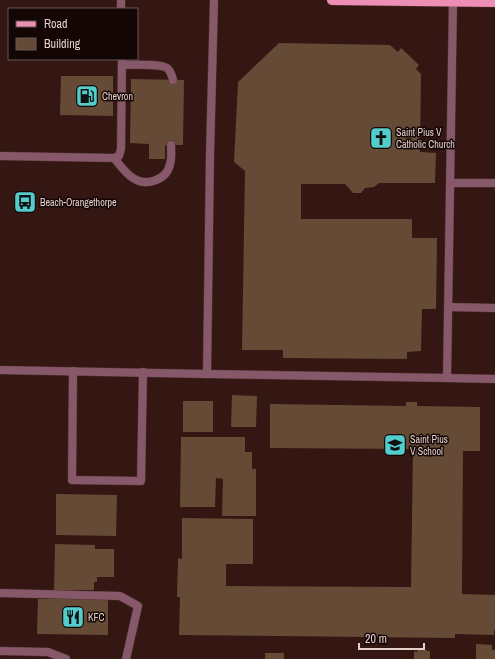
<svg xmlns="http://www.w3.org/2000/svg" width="495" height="659" viewBox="0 0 495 659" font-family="'Archivo Narrow',sans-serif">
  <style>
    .building { fill: #654b35 }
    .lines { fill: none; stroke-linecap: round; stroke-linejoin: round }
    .service-casing { stroke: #503430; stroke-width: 9 }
    .primary-casing { stroke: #503430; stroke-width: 11 }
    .service { stroke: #865869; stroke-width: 8 }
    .primary { stroke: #ed8eb4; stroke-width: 10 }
    .labels { text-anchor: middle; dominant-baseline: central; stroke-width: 3; stroke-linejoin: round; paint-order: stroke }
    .poi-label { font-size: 10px; fill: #e4cfcb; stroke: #130605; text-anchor: start }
  </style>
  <rect width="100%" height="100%" fill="#341613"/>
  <g class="building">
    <path d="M 279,43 L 390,45 L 398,52 L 401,48 L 419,65 L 416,69 L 421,74 L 420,152 L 436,153 L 435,183 L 379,183 L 374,187 L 365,188 L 361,193 L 353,193 L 345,184 L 301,184 L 301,219 L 412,219 L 412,238 L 437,238 L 436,309 L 422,309 L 421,351 L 407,352 L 407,359 L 283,358 L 283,350 L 242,350 L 245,171 L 234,162 L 238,82 Z"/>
    <path d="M 61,76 L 113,76 L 113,116 L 60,115 Z"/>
    <path d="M 131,79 L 184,80 L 183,145 L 165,145 L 165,159 L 149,159 L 149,144 L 130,143 Z"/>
    <path d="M 232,395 L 257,396 L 256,427 L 231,427 Z"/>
    <rect x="183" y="401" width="30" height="31"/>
    <path d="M 406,402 L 417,402 L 417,406 L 480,407 L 480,451 L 463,451 L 462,594 L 495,595 L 495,630 L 494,630 L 494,635 L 455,634 L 455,638 L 179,635 L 180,597 L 177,597 L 178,558 L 182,559 L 182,518 L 253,519 L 253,564 L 226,564 L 226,586 L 411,587 L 413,449 L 270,448 L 270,404 L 406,406 Z"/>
    <path d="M 181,437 L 245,437 L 245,452 L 252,452 L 252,469 L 256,469 L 256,516 L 222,516 L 223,479 L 216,478 L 215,507 L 180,507 Z"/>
    <path d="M 56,494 L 117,495 L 116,536 L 56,535 Z"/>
    <path d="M 55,544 L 95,545 L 95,549 L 114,549 L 114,577 L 97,577 L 97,582 L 94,582 L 94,590 L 54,590 Z"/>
    <path d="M 38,599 L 108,599 L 108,635 L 37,634 Z"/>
    <path d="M 476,644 L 492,645 L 492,650 L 495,650 L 495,659 L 476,659 Z"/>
    <path d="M 417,649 L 427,650 L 427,651 L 430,651 L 430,659 L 414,659 L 414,651 L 417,652 Z"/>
    <rect x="265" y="653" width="19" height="6"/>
  </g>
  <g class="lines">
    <g class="service-casing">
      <g id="service">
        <path d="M 121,0 L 121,9"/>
        <path d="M 122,65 C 132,65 159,63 167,68 C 171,71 172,76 173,80"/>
        <path d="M 0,156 L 114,158 L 119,156 L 121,149 L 122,59"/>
        <path d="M 114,158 C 120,165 125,173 133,178 C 146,187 167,180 170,164 C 172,158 171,151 171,145"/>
        <path d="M 451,183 L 495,183"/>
        <path d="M 448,307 L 495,308"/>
        <path d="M 0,370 L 207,374 L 210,155 L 214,0"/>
        <path d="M 73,371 L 72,480 L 141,481 L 143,372"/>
        <path d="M 207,374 L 447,378 L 453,0"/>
        <path d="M 447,378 L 495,379"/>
        <path d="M 0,593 L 120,596 L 138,606 L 126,659"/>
        <path d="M 0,651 L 48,652 L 66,659"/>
      </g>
    </g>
    <g class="primary-casing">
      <path id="primary" d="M 332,0 L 495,2"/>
    </g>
    <use href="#service" class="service"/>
    <use href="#primary" class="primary"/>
  </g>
  <defs>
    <g id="fuel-square" transform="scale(1.15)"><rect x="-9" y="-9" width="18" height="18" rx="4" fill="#52cdcc" stroke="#130605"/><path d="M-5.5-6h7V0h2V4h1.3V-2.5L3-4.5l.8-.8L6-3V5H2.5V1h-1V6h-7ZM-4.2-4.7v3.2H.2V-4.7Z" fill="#111"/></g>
    <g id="church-square" transform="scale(1.15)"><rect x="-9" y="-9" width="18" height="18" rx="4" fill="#52cdcc" stroke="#130605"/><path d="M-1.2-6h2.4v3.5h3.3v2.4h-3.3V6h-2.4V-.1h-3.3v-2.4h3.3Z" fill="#111"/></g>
    <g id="bus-square" transform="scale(1.15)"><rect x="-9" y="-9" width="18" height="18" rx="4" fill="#52cdcc" stroke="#130605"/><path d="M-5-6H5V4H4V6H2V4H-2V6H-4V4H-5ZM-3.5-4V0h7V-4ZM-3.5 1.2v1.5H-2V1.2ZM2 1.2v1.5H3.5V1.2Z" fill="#111"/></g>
    <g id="school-square" transform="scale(1.15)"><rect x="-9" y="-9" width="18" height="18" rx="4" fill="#52cdcc" stroke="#130605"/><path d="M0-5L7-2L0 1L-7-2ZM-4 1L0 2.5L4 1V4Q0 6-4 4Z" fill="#111"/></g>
    <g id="restaurant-square" transform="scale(1.15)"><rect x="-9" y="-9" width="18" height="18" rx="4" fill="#52cdcc" stroke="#130605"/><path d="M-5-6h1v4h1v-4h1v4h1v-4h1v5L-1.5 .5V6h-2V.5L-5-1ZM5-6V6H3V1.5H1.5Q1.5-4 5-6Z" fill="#111"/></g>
  </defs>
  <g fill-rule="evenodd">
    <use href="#fuel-square" x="87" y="96"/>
    <use href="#church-square" x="381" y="138"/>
    <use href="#bus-square" x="25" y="202"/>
    <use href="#school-square" x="395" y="445"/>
    <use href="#restaurant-square" x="73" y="617"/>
  </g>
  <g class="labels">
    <g class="poi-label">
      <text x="102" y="96">Chevron</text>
      <text x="396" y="132">Saint Pius V<tspan x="396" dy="12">Catholic Church</tspan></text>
      <text x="40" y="202">Beach-Orangethorpe</text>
      <text x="410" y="439">Saint Pius<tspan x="410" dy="12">V School</tspan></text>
      <text x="88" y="617">KFC</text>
    </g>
  </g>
  <rect x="8" y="8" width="130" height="52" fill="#130605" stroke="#675654"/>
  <rect x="16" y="21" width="20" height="6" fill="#ed8eb4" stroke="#675654"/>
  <text x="44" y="28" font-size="12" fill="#e4cfcb">Road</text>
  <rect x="16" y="38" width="20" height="12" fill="#654b35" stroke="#675654"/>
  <text x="44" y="48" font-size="12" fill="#e4cfcb">Building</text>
  <path d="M359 643v6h65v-6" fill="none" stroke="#e4cfcb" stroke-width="2"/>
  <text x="365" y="643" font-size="12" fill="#e4cfcb" stroke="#130605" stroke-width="3" paint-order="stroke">20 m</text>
</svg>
